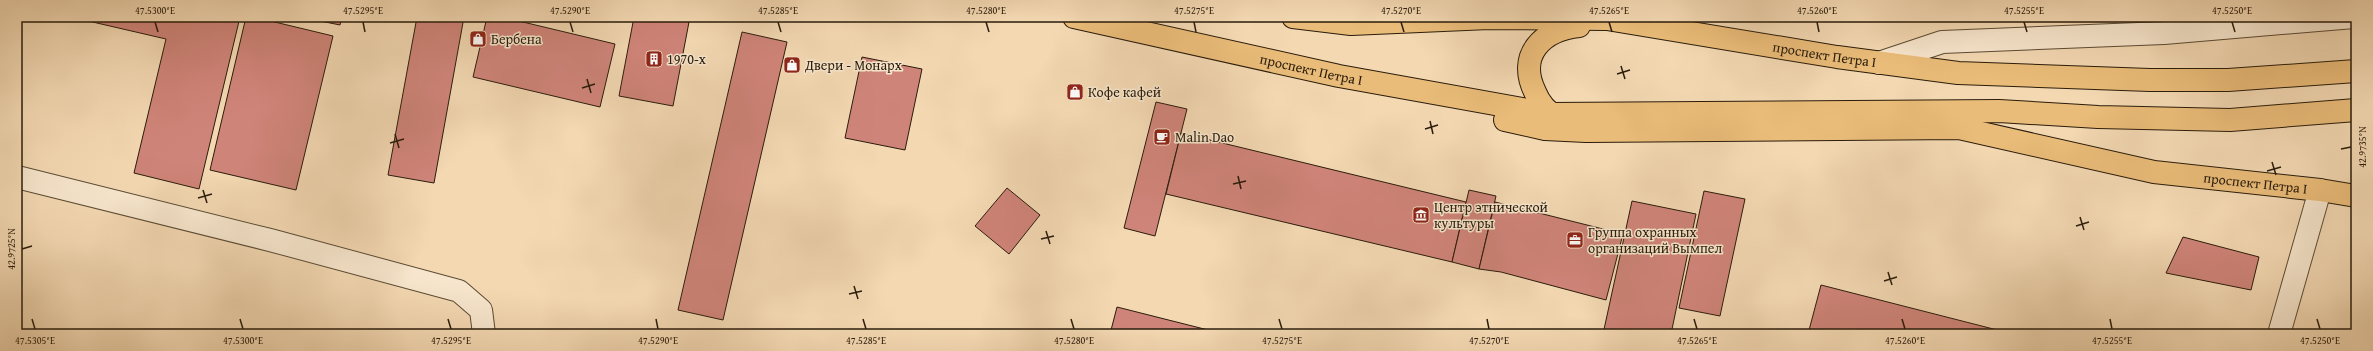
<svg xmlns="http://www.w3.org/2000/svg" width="2373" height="351" viewBox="0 0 2373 351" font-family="'Gentium Book Plus',serif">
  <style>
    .building { fill: #cf8479; stroke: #2a1c0b }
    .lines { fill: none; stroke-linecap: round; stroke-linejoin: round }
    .minor-casing { stroke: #5c4b35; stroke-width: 24 }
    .major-casing { stroke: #2a1c0b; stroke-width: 24 }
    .minor { stroke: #f7e6cd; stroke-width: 22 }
    .major { stroke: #eabc79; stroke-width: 22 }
    .ticks { fill: none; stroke: #2a1c0b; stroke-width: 1.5 }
    .labels { text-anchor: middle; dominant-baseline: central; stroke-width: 3; stroke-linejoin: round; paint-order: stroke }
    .poi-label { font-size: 14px; fill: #2a1c0b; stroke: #f7e6cd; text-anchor: start }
    .street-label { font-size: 14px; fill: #2a1c0b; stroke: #f7e6cd }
    .neatline { fill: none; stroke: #2a1c0b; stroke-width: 1.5 }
    .ticks-label { font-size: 10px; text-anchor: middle; fill: #2a1c0b }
  </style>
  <rect width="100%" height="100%" fill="#f3d8b2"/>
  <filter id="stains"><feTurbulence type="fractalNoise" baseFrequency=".005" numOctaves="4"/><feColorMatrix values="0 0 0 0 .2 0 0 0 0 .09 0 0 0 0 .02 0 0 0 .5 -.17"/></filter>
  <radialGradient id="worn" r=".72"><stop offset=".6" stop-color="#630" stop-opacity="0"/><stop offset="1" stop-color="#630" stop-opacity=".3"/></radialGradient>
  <g class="building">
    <path d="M 71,17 L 240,17 L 199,189 L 134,173 L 166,39 Z"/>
    <path d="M 246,17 L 254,17 L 333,36 L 296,190 L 210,170 Z"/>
    <path d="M 301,17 L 342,17 L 340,25 Z"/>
    <path d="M 417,17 L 464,17 L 434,183 L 388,175 Z"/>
    <path d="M 487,17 L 502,17 L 615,44 L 600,107 L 473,77 Z"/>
    <path d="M 634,17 L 665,17 L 689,22 L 673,106 L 619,96 Z"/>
    <path d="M 742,32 L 787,42 L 723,320 L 678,310 Z"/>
    <path d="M 862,57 L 922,69 L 905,150 L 845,138 Z"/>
    <path d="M 1156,102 L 1187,109 L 1155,236 L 1124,228 Z"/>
    <path d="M 1181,133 L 1466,202 L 1452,262 L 1166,194 Z"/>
    <path d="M 1007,188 L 1040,215 L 1009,254 L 975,226 Z"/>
    <path d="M 1469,190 L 1496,196 L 1479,269 L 1452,262 Z"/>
    <path d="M 1704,191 L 1745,199 L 1720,316 L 1679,308 Z"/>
    <path d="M 1632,201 L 1696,214 L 1671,334 L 1603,334 Z"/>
    <path d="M 1495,202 L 1623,234 L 1606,300 L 1501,272 L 1479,269 Z"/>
    <path d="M 2183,237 L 2259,257 L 2251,290 L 2166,273 Z"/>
    <path d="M 1821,285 L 2013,334 L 1808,334 Z"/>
    <path d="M 1117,307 L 1224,334 L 1110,334 Z"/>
  </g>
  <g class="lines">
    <g class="minor-casing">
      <g id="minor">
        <path d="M 1879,63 L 1942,42 L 2164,33 L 2354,17"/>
        <path d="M 17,177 L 270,240 L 459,291 L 481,310 L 484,334"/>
        <path d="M 2279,334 L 2320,190"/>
      </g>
    </g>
    <g class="major-casing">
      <g id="major">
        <path id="s1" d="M 1074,17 L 1339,76 L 1550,114 L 1999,111 L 2098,117 L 2230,120 L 2356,110"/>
        <path id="s2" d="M 1293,17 L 1351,24 L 1489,18 L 1607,19 L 1837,57 L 1958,73 L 2150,80 L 2228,80 L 2356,71"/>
        <path d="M 1557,117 C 1547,112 1539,102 1535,92 C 1517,55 1542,30 1579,26"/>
        <path id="s3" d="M 1505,120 L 1545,129 L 1586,131 L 1959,128 L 2154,172 L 2320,190 L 2356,196"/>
      </g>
    </g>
    <use href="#minor" class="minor"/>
    <use href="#major" class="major"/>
  </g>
  <path class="ticks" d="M 155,22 L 158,32M 363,22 L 365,32M 570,22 L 573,32M 778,22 L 781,32M 986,22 L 989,32M 1194,22 L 1196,32M 1401,22 L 1404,32M 1609,22 L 1612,32M 1817,22 L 1819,32M 2024,22 L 2027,32M 2232,22 L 2235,32M 1621,66 L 1625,79M 1617,74 L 1630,70M 587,79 L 591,93M 582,88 L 595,84M 1430,121 L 1433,134M 1425,129 L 1438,125M 395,134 L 399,148M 390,143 L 404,139M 2341,149 L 2351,147M 2272,162 L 2276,175M 2267,171 L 2281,167M 1238,176 L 1241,189M 1233,184 L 1246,181M 203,190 L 207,203M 198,198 L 212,194M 2080,217 L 2084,230M 2076,226 L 2089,222M 1046,231 L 1050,244M 1041,239 L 1054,236M 22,249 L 32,246M 1888,272 L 1892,285M 1884,281 L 1897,277M 854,286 L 858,299M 849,294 L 862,291M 32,319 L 35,329M 240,319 L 243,329M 448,319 L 451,329M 656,319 L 658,329M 863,319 L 866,329M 1071,319 L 1074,329M 1279,319 L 1282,329M 1487,319 L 1489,329M 1694,319 L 1697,329M 1902,319 L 1905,329M 2110,319 L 2112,329M 2317,319 L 2320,329"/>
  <defs>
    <g id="shop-square" transform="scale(0.9)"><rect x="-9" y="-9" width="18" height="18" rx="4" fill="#8f2418" stroke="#f7e6cd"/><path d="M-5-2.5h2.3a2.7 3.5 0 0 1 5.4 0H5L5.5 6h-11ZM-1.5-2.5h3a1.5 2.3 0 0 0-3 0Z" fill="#fff"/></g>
    <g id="building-square" transform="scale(0.9)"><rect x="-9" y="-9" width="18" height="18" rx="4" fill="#8f2418" stroke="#f7e6cd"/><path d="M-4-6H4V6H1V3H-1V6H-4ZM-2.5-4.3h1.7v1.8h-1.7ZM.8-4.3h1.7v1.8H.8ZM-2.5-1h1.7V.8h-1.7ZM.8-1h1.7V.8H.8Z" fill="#fff"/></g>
    <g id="cafe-square" transform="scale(0.9)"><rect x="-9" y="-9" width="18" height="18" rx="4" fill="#8f2418" stroke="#f7e6cd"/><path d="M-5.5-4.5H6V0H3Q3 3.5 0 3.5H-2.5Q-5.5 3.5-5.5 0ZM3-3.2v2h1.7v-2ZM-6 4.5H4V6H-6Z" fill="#fff"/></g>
    <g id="museum-square" transform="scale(0.9)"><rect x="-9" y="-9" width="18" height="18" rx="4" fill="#8f2418" stroke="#f7e6cd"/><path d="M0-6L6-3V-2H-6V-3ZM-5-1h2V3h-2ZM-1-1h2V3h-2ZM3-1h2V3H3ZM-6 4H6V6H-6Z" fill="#fff"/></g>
    <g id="office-square" transform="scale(0.9)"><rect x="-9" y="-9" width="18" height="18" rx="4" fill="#8f2418" stroke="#f7e6cd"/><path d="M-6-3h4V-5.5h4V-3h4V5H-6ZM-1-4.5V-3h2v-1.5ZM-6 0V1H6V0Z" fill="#fff"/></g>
  </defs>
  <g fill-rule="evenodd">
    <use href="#shop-square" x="478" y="39"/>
    <use href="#building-square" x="654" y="59"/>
    <use href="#shop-square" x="792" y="65"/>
    <use href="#shop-square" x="1075" y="92"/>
    <use href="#cafe-square" x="1162" y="137"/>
    <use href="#museum-square" x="1421" y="215"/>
    <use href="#office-square" x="1575" y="240"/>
  </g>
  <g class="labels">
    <g class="poi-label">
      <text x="491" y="39">Бербена</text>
      <text x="667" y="59">1970-х</text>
      <text x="805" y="65">Двери - Монарх</text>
      <text x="1088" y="92">Кофе кафей</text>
      <text x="1175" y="137">Malin Dao</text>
      <text x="1434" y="207">Центр этнической<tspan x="1434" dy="16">культуры</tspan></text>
      <text x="1588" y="232">Группа охранных<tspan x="1588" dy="16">организаций Вымпел</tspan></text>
    </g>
    <g class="street-label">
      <text stroke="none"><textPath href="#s2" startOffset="535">проспект Петра I</textPath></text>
      <text stroke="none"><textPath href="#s1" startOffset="243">проспект Петра I</textPath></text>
      <text stroke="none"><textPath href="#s3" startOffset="757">проспект Петра I</textPath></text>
    </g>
  </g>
  <rect width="2373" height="351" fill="none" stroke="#f3d8b2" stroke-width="44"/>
  <rect x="22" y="22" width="2329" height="307" class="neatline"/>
  <g class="ticks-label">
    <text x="155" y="14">47.5300°E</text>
    <text x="363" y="14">47.5295°E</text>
    <text x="570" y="14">47.5290°E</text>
    <text x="778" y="14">47.5285°E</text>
    <text x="986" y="14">47.5280°E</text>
    <text x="1194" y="14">47.5275°E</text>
    <text x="1401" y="14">47.5270°E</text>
    <text x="1609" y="14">47.5265°E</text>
    <text x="1817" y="14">47.5260°E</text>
    <text x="2024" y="14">47.5255°E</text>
    <text x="2232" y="14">47.5250°E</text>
    <text transform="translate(2362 147) rotate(-90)" y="4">42.9735°N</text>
    <text transform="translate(11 249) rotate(-90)" y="4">42.9725°N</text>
    <text x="35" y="344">47.5305°E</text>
    <text x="243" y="344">47.5300°E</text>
    <text x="451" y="344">47.5295°E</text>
    <text x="658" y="344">47.5290°E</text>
    <text x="866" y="344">47.5285°E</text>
    <text x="1074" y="344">47.5280°E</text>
    <text x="1282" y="344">47.5275°E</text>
    <text x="1489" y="344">47.5270°E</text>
    <text x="1697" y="344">47.5265°E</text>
    <text x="1905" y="344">47.5260°E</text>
    <text x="2112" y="344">47.5255°E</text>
    <text x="2320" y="344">47.5250°E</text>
  </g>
  <rect width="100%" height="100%" filter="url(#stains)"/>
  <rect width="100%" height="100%" fill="url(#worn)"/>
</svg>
